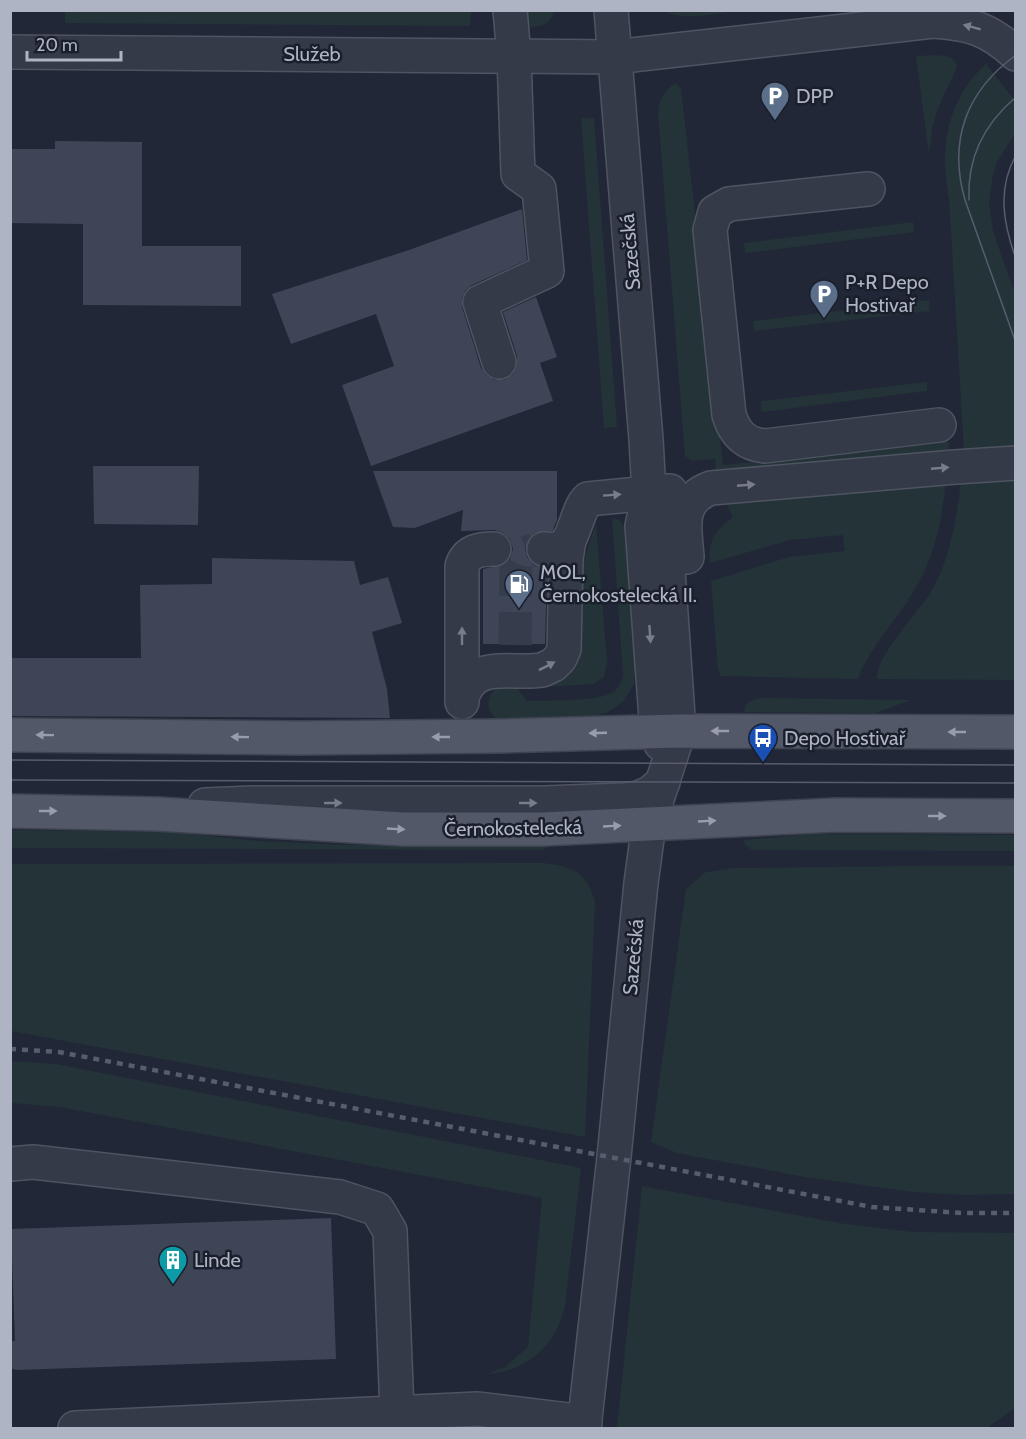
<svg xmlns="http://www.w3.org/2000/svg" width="1026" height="1439" viewBox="0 0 1026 1439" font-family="Cabin,sans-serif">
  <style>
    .green { fill: #233338 }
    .building { fill: #3e4557 }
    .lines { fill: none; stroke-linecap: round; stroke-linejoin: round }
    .minor-tunnel { stroke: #363c4c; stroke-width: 33; stroke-dasharray: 33 16; stroke-linecap: butt }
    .minor-casing { stroke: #4f5462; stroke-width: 36 }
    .major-casing { stroke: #3e4351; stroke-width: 36 }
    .minor { stroke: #353a48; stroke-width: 33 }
    .major { stroke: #535868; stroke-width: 33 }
    .tram { stroke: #575d6f; stroke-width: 1.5 }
    .rail { stroke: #575d6f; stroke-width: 4.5; stroke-dasharray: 6 6; stroke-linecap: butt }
    .oneway { fill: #787d8c }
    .oneway2 { fill: #989dad }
    .labels { text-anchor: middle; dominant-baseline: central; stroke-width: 5; stroke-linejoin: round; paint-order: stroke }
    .street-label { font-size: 20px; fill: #afb4c4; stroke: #1a1f2c }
    .poi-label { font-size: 20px; fill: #afb4c4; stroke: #1a1f2c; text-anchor: start }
  </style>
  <rect width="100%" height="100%" fill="#212737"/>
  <g class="green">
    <path d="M 471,11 L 470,26 L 65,23 L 65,10 Z"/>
    <path d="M 522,11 L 554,11 C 550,28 535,27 520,27 Z"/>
    <path d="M 664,11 L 737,11 C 715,13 685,22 664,11 Z"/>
    <path d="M 936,55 C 945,56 955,56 957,67 L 938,108 L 932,129 L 929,155 L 916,56 Z"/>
    <path d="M 986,64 L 1015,101 L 1015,133 L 997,162 L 993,174 L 989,202 L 993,231 L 1015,294 L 1015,448 L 964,451 L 949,198 C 939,149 947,99 986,64 Z"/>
    <path d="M 675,83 L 681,88 L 723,465 L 949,442 L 949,453 L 866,457 L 716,473 L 715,459 L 693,461 L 685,456 L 658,112 C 659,98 665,91 675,83 Z"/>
    <path d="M 581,118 L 594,118 L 617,427 L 604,428 Z"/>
    <path d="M 913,222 L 914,232 L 745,253 L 744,243 Z"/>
    <path d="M 929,300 L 930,311 L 754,331 L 753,321 Z"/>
    <path d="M 927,382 L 927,391 L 762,412 L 761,401 Z"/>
    <path d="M 1015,478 L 1015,680 L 877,679 C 875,655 921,611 934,587 C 951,553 957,517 961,480 Z"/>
    <path d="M 946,481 C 942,521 934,560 912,594 C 894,623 870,647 858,679 L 721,676 L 718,669 L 711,581 L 789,557 L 845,551 L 843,535 L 790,540 L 710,563 C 708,541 715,530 733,517 L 727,505 L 738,500 Z"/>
    <path d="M 612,518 C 623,519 625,528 626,538 L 636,660 L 634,684 L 624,701 L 608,712 L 590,717 L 501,720 C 487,716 483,696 497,689 C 503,686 511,688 517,688 L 527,701 C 547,700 598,702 613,692 C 619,688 621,682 623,676 Z"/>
    <path d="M 596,523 L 607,662 L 604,677 L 593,684 L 529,688 L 545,683 Z"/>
    <path d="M 755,699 L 762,698 L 911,700 L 875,713 L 744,712 L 747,703 Z"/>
    <path d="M 11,830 L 170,832 L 259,841 L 346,845 L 549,846 L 543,850 L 11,848 Z"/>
    <path d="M 811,834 L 1015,835 L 1015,851 L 752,850 L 745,845 L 744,840 Z"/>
    <path d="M 544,863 C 572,867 587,872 595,902 L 585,1137 L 11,1031 L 11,864 Z"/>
    <path d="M 920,866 L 1015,866 L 1015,1194 L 964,1195 L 913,1192 L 805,1177 L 677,1153 L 651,1142 L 686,889 L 706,872 L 734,868 Z"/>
    <path d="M 10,1061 L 56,1064 L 581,1168 L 565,1306 C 556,1345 527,1372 487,1374 L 505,1367 L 528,1347 L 542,1198 L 60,1107 L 11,1103 Z"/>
    <path d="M 642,1186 L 839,1223 L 913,1232 L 1015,1233 L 1015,1408 L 987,1428 L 617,1428 Z"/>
  </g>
  <g class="building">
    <path d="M 55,141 L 142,142 L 142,246 L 241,246 L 241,306 L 83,305 L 83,224 L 10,223 L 10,149 L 55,149 Z"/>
    <path d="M 522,209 L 527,260 L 472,285 L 465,291 L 462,298 L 462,307 L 481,368 L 486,375 L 494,380 L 504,380 L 513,374 L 517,365 L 517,356 L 503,312 L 536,297 L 557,357 L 540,363 L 553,401 L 371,466 L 342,385 L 394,366 L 376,314 L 291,344 L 272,294 L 409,250 Z"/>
    <path d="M 93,466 L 199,466 L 198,525 L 94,524 Z"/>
    <path d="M 373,471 L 557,471 L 557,520 L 554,527 L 553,531 L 535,533 L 528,539 L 525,548 L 527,557 L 534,565 L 547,568 L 545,644 L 483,644 L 483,569 L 503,565 L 510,559 L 513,549 L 510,539 L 502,532 L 494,530 L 461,531 L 463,510 L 415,528 L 393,527 Z"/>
    <path d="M 212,558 L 354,561 L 360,585 L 388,577 L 402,623 L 372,632 L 387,689 L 390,718 L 10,716 L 10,658 L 141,658 L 140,585 L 212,584 Z"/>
    <path d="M 331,1218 L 336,1359 L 16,1370 L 10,1368 L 10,1341 L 15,1341 L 11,1229 Z"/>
  </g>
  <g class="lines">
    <path class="minor-tunnel" d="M 515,645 L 516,566 L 521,555 L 535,549"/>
    <g class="minor-casing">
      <g id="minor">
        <path d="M 611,10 L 646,439 L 649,493 L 642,526 L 657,732 L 661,744"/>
        <path d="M 10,52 L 614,57 L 933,21 C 969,23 989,29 1016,54"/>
        <path d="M 868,189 L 729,204 L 715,212 L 710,230 L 729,415 C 735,434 745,444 765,446 L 939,425"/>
        <path d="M 499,362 L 480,302 L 547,271 L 539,189 L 518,174 L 514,56 L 510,10"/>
        <path d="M 544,549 C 548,549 554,550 559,549 C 574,546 576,510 588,499 L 670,491"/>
        <path d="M 687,557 C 685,529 677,500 711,488 L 955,467 L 1016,463"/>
        <path d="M 462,698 C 473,659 512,675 542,670 L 553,665 L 560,658 L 564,649 L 566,559 L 569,540"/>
        <path d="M 462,702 L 462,566 C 467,551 479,549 494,549"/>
        <path d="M 205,805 L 253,803 L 544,803 L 623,800 L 638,798 L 650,793 L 663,782"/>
        <path d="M 10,1164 L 33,1162 L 340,1197 L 377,1209 L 390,1231 L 397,1412"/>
        <path d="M 75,1428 L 478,1409 L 585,1422"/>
        <path d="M 584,1428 L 614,1157 L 641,883 L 649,824 L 679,731 L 665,526 L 649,493"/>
      </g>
    </g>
    <g class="major-casing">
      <g id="major">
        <path d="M 10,735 L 298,738 L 499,736 L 679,731 L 1016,732"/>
        <path d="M 10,811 L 157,814 L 403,829 L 543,829 L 836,815 L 1016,816"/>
      </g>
    </g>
    <use href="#minor" class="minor"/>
    <use href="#major" class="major"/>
    <g class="tram">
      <path d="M 1016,55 C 966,91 948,141 965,200 L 1016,343"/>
      <path d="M 1016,155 C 997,189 1003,223 1016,259"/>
      <path d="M 969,200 C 967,159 984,124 1016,97"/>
      <path d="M 10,760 L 1016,765"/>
      <path d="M 10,780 L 1016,783"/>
    </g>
    <path class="rail" d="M 10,1049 L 59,1052 L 872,1207 L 962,1213 L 1016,1213"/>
  </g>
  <defs><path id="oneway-solid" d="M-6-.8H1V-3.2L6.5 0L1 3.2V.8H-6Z" transform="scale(1.5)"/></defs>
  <g class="oneway">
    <use href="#oneway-solid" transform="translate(972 27) rotate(-165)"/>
    <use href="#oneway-solid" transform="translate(940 468) rotate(-5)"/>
    <use href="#oneway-solid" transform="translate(746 485) rotate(-5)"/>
    <use href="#oneway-solid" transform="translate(612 495) rotate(-4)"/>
    <use href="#oneway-solid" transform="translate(650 634) rotate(86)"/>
    <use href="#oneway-solid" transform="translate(462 636) rotate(-90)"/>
    <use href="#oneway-solid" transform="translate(547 666) rotate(-27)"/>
    <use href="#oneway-solid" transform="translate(333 803)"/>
    <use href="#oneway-solid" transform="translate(528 803)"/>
  </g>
  <g class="oneway2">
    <use href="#oneway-solid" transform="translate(720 731) rotate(-180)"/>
    <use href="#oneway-solid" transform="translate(957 732) rotate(-180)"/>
    <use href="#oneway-solid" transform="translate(598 733) rotate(178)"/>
    <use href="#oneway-solid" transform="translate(45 735) rotate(-179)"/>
    <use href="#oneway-solid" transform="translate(240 737) rotate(-179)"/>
    <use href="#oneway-solid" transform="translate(441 737) rotate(180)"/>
    <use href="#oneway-solid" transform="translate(48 811)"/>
    <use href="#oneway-solid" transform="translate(937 816)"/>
    <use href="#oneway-solid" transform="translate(707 821) rotate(-3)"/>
    <use href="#oneway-solid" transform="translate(612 826) rotate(-3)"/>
    <use href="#oneway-solid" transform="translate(396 829) rotate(3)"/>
  </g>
  <defs>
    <g id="parking-pin" transform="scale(1.5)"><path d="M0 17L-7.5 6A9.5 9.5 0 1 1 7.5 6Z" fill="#5c6f8a" stroke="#1a1f2c"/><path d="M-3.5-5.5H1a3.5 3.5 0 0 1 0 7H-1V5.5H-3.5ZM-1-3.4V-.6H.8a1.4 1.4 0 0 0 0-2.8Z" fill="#fff"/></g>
    <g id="fuel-pin" transform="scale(1.5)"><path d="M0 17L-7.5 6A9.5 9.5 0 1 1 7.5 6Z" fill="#5c6f8a" stroke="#1a1f2c"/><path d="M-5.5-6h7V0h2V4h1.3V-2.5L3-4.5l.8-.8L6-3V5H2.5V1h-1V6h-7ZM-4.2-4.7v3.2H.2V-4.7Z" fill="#fff"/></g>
    <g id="bus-pin" transform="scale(1.5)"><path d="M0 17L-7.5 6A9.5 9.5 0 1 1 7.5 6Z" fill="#1a4fb4" stroke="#1a1f2c"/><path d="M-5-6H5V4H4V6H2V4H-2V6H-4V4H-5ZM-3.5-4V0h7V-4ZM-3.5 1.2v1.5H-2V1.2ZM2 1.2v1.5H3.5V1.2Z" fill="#fff"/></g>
    <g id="building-pin" transform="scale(1.5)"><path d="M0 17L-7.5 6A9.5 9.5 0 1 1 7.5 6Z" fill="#0f9aa8" stroke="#1a1f2c"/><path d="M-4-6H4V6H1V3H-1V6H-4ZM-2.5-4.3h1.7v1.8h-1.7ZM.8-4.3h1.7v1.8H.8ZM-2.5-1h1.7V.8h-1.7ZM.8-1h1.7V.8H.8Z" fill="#fff"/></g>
  </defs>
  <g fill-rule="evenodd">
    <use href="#parking-pin" x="775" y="96"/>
    <use href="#parking-pin" x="824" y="294"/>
    <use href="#fuel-pin" x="519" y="584"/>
    <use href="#bus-pin" x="763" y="738"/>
    <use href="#building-pin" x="173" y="1260"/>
  </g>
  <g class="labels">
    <g class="street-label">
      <text x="312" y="54">Služeb</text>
      <text transform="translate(630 252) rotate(-95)">Sazečská</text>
      <text transform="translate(513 828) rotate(-1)">Černokostelecká</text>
      <text transform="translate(633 957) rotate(-85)">Sazečská</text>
    </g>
    <g class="poi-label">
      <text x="796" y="96">DPP</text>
      <text x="845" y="282">P+R Depo<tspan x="845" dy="23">Hostivař</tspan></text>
      <text x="540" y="572">MOL,<tspan x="540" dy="23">Černokostelecká II.</tspan></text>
      <text x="784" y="738">Depo Hostivař</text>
      <text x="194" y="1260">Linde</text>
    </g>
  </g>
  <rect width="1026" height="1439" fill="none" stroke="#afb4c4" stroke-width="24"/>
  <path d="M27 51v9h94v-9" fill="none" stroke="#afb4c4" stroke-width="3"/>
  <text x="36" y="51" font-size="18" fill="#afb4c4" stroke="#1a1f2c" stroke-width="4.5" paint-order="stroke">20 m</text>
</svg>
